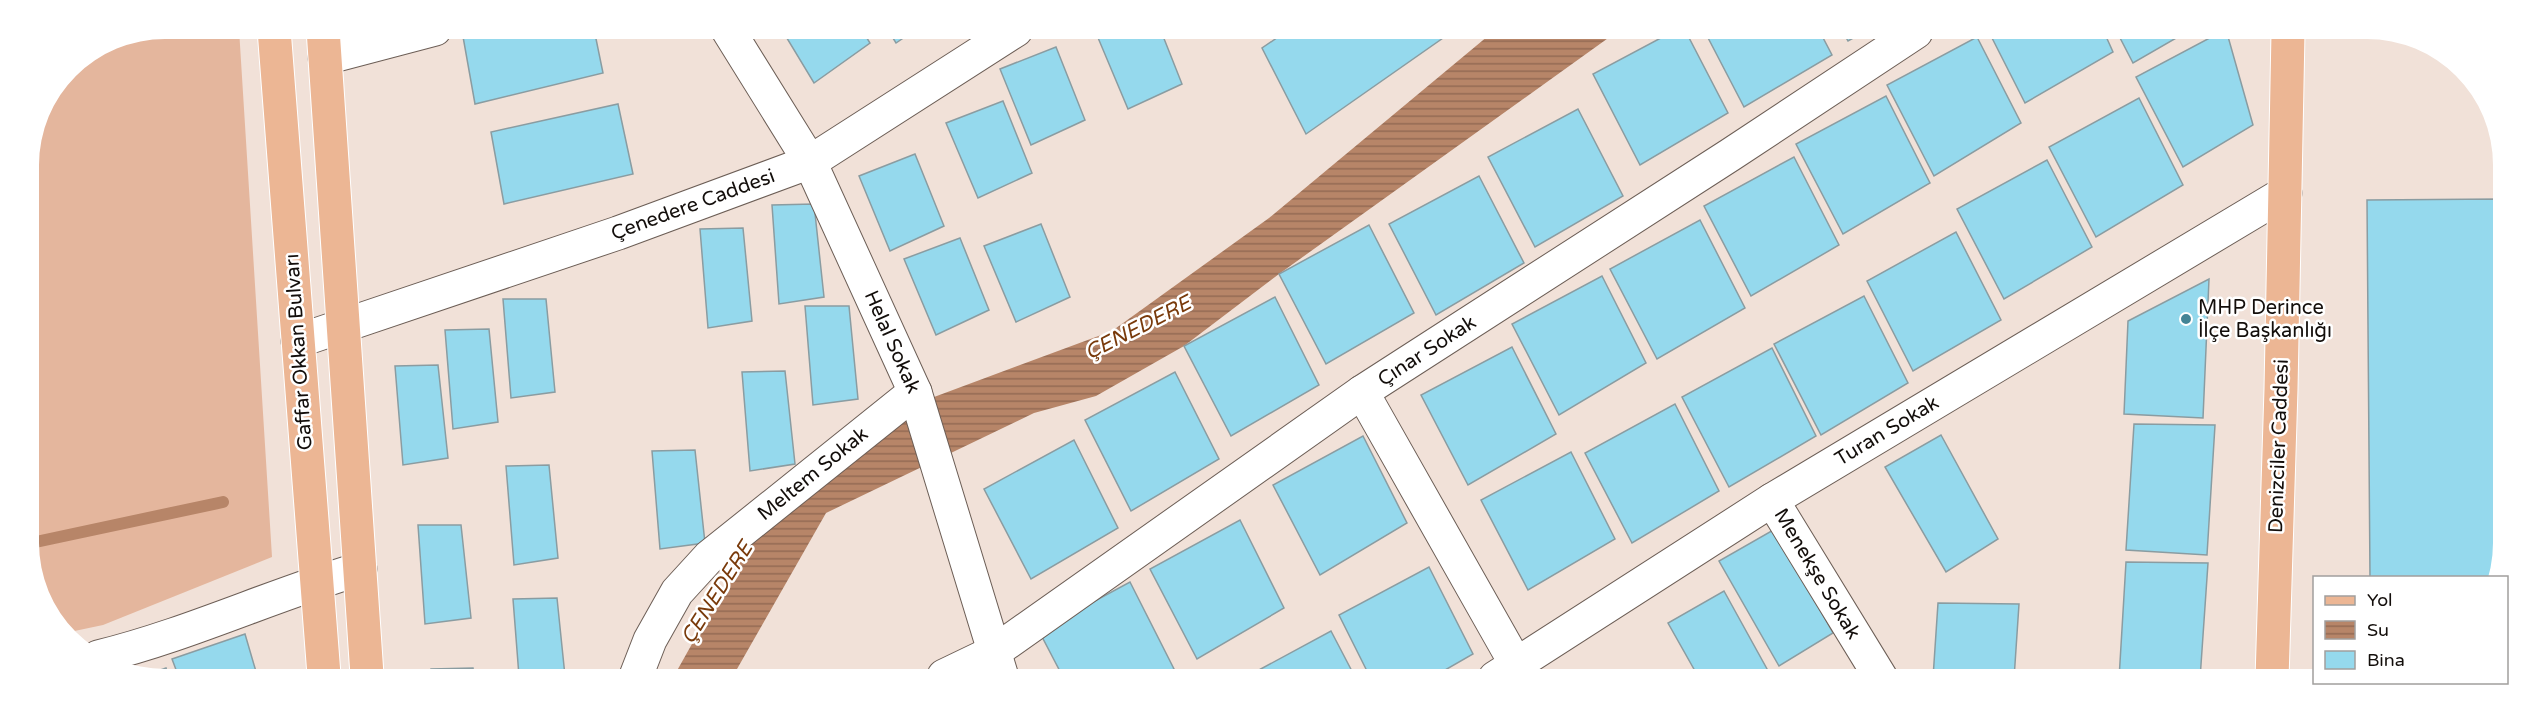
<svg xmlns="http://www.w3.org/2000/svg" width="2532" height="708" viewBox="0 0 2532 708" font-family="'Varela Round',sans-serif">
  <style>
    .grass { fill: #e4b69d }
    .water { fill: url(#water-rules) }
    .lines { fill: none; stroke-linecap: round; stroke-linejoin: round }
    .stream { stroke: #b78568; stroke-width: 12 }
    .building { fill: #95d9ed; stroke: #8a9ca1; stroke-width: 1.5 }
    .minor-casing { stroke: #6c5e56; stroke-width: 35 }
    .major-casing { stroke: #fff; stroke-width: 35 }
    .minor { stroke: #fff; stroke-width: 33 }
    .major { stroke: #ecb694; stroke-width: 33 }
    .poi-dot { fill: #438496; stroke: #fff; stroke-width: 2 }
    .labels { text-anchor: middle; dominant-baseline: central; stroke-width: 5; stroke-linejoin: round; paint-order: stroke }
    .street-label { font-size: 20px; fill: #130e0b; stroke: #fff }
    .poi-label { font-size: 20px; fill: #130e0b; stroke: #fff; text-anchor: start }
    .water-label { font-size: 21px; font-style: italic; fill: #793a0b; stroke: #fff }
  </style>
  <defs>
    <pattern id="water-rules" width="6" height="5" patternUnits="userSpaceOnUse" patternTransform="scale(1.5)"><rect width="6" height="5" fill="#b78568"/><path d="M0 2.5h6" fill="none" stroke="#946b54"/></pattern>
  </defs>
  <rect width="100%" height="100%" fill="#f1e1d8"/>
  <path class="grass" d="M 165,29 L 239,29 L 272,557 L 103,625 L 65,633 L 31,569 L 29,156 L 39,112 L 69,68 L 113,39 Z"/>
  <path class="water" d="M 1494,31 L 1618,31 L 1279,274 L 1184,346 L 1096,396 L 1034,413 L 826,513 L 733,676 L 674,676 L 748,544 L 926,400 L 1112,331 L 1269,218 Z"/>
  <g class="lines">
    <path class="stream" d="M 31,543 L 223,502"/>
  </g>
  <g class="building">
    <path d="M 472,29 L 594,29 L 603,73 L 475,104 L 462,31 Z"/>
    <path d="M 782,30 L 862,30 L 870,43 L 814,83 Z"/>
    <path d="M 888,30 L 915,30 L 896,43 Z"/>
    <path d="M 1103,30 L 1161,31 L 1182,84 L 1128,109 L 1096,33 Z"/>
    <path d="M 1287,31 L 1453,31 L 1306,134 L 1262,48 Z"/>
    <path d="M 1672,32 L 1686,32 L 1728,113 L 1640,165 L 1593,74 Z"/>
    <path d="M 1705,32 L 1820,32 L 1832,55 L 1744,107 Z"/>
    <path d="M 1843,32 L 1864,32 L 1848,41 Z"/>
    <path d="M 1989,32 L 2104,32 L 2113,52 L 2025,103 Z"/>
    <path d="M 2117,32 L 2185,33 L 2133,63 Z"/>
    <path d="M 2219,33 L 2227,33 L 2253,125 L 2183,167 L 2136,77 Z"/>
    <path d="M 1977,37 L 2021,123 L 1934,176 L 1887,85 Z"/>
    <path d="M 1056,47 L 1085,120 L 1031,145 L 1000,69 Z"/>
    <path d="M 1886,96 L 1930,183 L 1843,234 L 1796,144 Z"/>
    <path d="M 2139,98 L 2183,185 L 2096,237 L 2049,147 Z"/>
    <path d="M 1003,101 L 1032,173 L 978,198 L 946,123 Z"/>
    <path d="M 618,104 L 633,174 L 504,204 L 491,132 Z"/>
    <path d="M 1578,109 L 1623,196 L 1535,247 L 1488,157 Z"/>
    <path d="M 915,154 L 944,226 L 890,251 L 859,176 Z"/>
    <path d="M 1794,157 L 1839,245 L 1751,296 L 1704,206 Z"/>
    <path d="M 2047,160 L 2092,247 L 2004,299 L 1957,209 Z"/>
    <path d="M 1479,176 L 1524,263 L 1436,315 L 1389,224 Z"/>
    <path d="M 2501,199 L 2499,578 L 2370,578 L 2367,200 Z"/>
    <path d="M 814,204 L 824,297 L 779,304 L 772,205 Z"/>
    <path d="M 1700,220 L 1745,308 L 1657,359 L 1610,269 Z"/>
    <path d="M 1041,224 L 1070,297 L 1016,322 L 984,246 Z"/>
    <path d="M 1369,225 L 1414,313 L 1326,364 L 1279,274 Z"/>
    <path d="M 743,228 L 752,321 L 708,328 L 700,229 Z"/>
    <path d="M 1956,232 L 2001,320 L 1913,371 L 1867,281 Z"/>
    <path d="M 960,238 L 989,310 L 936,335 L 904,259 Z"/>
    <path d="M 1602,276 L 1646,363 L 1559,415 L 1512,324 Z"/>
    <path d="M 2209,279 L 2203,418 L 2124,414 L 2128,321 Z"/>
    <path d="M 1864,296 L 1908,383 L 1821,435 L 1774,344 Z"/>
    <path d="M 1275,297 L 1319,385 L 1231,436 L 1184,346 Z"/>
    <path d="M 503,299 L 546,299 L 555,392 L 511,398 Z"/>
    <path d="M 805,306 L 849,306 L 858,399 L 813,405 Z"/>
    <path d="M 489,329 L 498,422 L 453,429 L 445,330 Z"/>
    <path d="M 1512,347 L 1556,434 L 1468,485 L 1421,395 Z"/>
    <path d="M 1772,348 L 1816,436 L 1729,487 L 1682,397 Z"/>
    <path d="M 438,365 L 448,458 L 403,465 L 395,366 Z"/>
    <path d="M 785,371 L 795,464 L 750,471 L 742,372 Z"/>
    <path d="M 1175,372 L 1219,459 L 1131,511 L 1085,420 Z"/>
    <path d="M 1675,404 L 1719,491 L 1632,543 L 1585,453 Z"/>
    <path d="M 2134,424 L 2215,425 L 2207,555 L 2126,550 Z"/>
    <path d="M 1941,435 L 1998,539 L 1946,572 L 1885,467 Z"/>
    <path d="M 1363,436 L 1407,523 L 1320,575 L 1273,485 Z"/>
    <path d="M 1074,440 L 1118,528 L 1031,579 L 984,489 Z"/>
    <path d="M 695,450 L 705,543 L 660,549 L 652,451 Z"/>
    <path d="M 1571,452 L 1615,539 L 1528,590 L 1481,500 Z"/>
    <path d="M 549,465 L 558,558 L 514,565 L 506,466 Z"/>
    <path d="M 1240,520 L 1284,608 L 1197,659 L 1150,569 Z"/>
    <path d="M 418,525 L 461,525 L 471,618 L 425,624 Z"/>
    <path d="M 1775,529 L 1833,633 L 1779,666 L 1719,561 Z"/>
    <path d="M 2126,562 L 2208,563 L 2200,679 L 2119,679 Z"/>
    <path d="M 1429,567 L 1473,654 L 1433,677 L 1370,677 L 1339,615 Z"/>
    <path d="M 1130,582 L 1174,669 L 1161,677 L 1063,677 L 1039,631 Z"/>
    <path d="M 1724,591 L 1772,678 L 1699,678 L 1668,623 Z"/>
    <path d="M 557,598 L 565,676 L 519,676 L 513,599 Z"/>
    <path d="M 1938,603 L 2019,604 L 2014,679 L 1933,678 Z"/>
    <path d="M 1331,631 L 1355,677 L 1246,677 Z"/>
    <path d="M 245,634 L 257,675 L 178,675 L 172,659 Z"/>
    <path d="M 166,668 L 168,675 L 146,675 Z"/>
    <path d="M 473,668 L 474,676 L 431,676 L 431,669 Z"/>
  </g>
  <g class="lines">
    <g class="minor-casing">
      <g id="minor">
        <path d="M 728,30 L 810,162 L 915,392 L 1002,677"/>
        <path d="M 325,58 L 435,29"/>
        <path d="M 298,341 L 618,233 L 810,162 L 1016,30"/>
        <path d="M 1362,392 L 1516,664"/>
        <path d="M 1772,500 L 1881,678"/>
        <path d="M 98,657 C 188,635 272,595 360,569"/>
        <path d="M 636,676 L 650,640 L 677,592 L 709,557 L 915,392"/>
        <path d="M 944,676 L 994,652 L 1362,392 L 1730,155 L 1916,32"/>
        <path d="M 1495,678 L 1772,500 L 2285,193"/>
      </g>
    </g>
    <g class="major-casing">
      <g id="major">
        <path d="M 274,29 L 324,675"/>
        <path d="M 323,29 L 367,675"/>
        <path d="M 2272,679 L 2281,389 L 2288,33"/>
      </g>
    </g>
    <use href="#minor" class="minor"/>
    <use href="#major" class="major"/>
  </g>
  <circle class="poi-dot" cx="2186" cy="319" r="6"/>
  <g class="labels">
    <g class="street-label">
      <text transform="translate(693 205) rotate(-20)">Çenedere Caddesi</text>
      <text transform="translate(892 342) rotate(66)">Helal Sokak</text>
      <text transform="translate(1427 351) rotate(-33)">Çınar Sokak</text>
      <text transform="translate(299 352) rotate(-94)">Gaffar Okkan Bulvarı</text>
      <text transform="translate(1887 431) rotate(-31)">Turan Sokak</text>
      <text transform="translate(2279 446) rotate(-88)">Denizciler Caddesi</text>
      <text transform="translate(813 474) rotate(-39)">Meltem Sokak</text>
      <text transform="translate(1817 574) rotate(59)">Menekşe Sokak</text>
    </g>
    <g class="poi-label">
      <text x="2198" y="308">MHP Derince<tspan x="2198" dy="23">İlçe Başkanlığı</tspan></text>
    </g>
    <g class="water-label">
      <text transform="translate(1138 328) rotate(-27)">ÇENEDERE</text>
      <text transform="translate(717 593) rotate(-58)">ÇENEDERE</text>
    </g>
  </g>
  <path d="M0 0H2532V708H0ZM165 39H2367A126 126 0 0 1 2493 165V543A126 126 0 0 1 2367 669H165A126 126 0 0 1 39 543V165A126 126 0 0 1 165 39Z" fill="#fff" fill-rule="evenodd"/>
  <rect x="2313" y="576" width="195" height="108" fill="#ffffff" stroke="#a19f9d" stroke-width="1.5"/>
  <rect x="2325" y="596" width="30" height="9" fill="#ecb694" stroke="#a19f9d" stroke-width="1.5"/>
  <text x="2367" y="606" font-size="18" fill="#130e0b">Yol</text>
  <rect x="2325" y="621" width="30" height="18" fill="url(#water-rules)" stroke="#a19f9d" stroke-width="1.5"/>
  <text x="2367" y="636" font-size="18" fill="#130e0b">Su</text>
  <rect x="2325" y="651" width="30" height="18" fill="#95d9ed" stroke="#a19f9d" stroke-width="1.5"/>
  <text x="2367" y="666" font-size="18" fill="#130e0b">Bina</text>
</svg>
